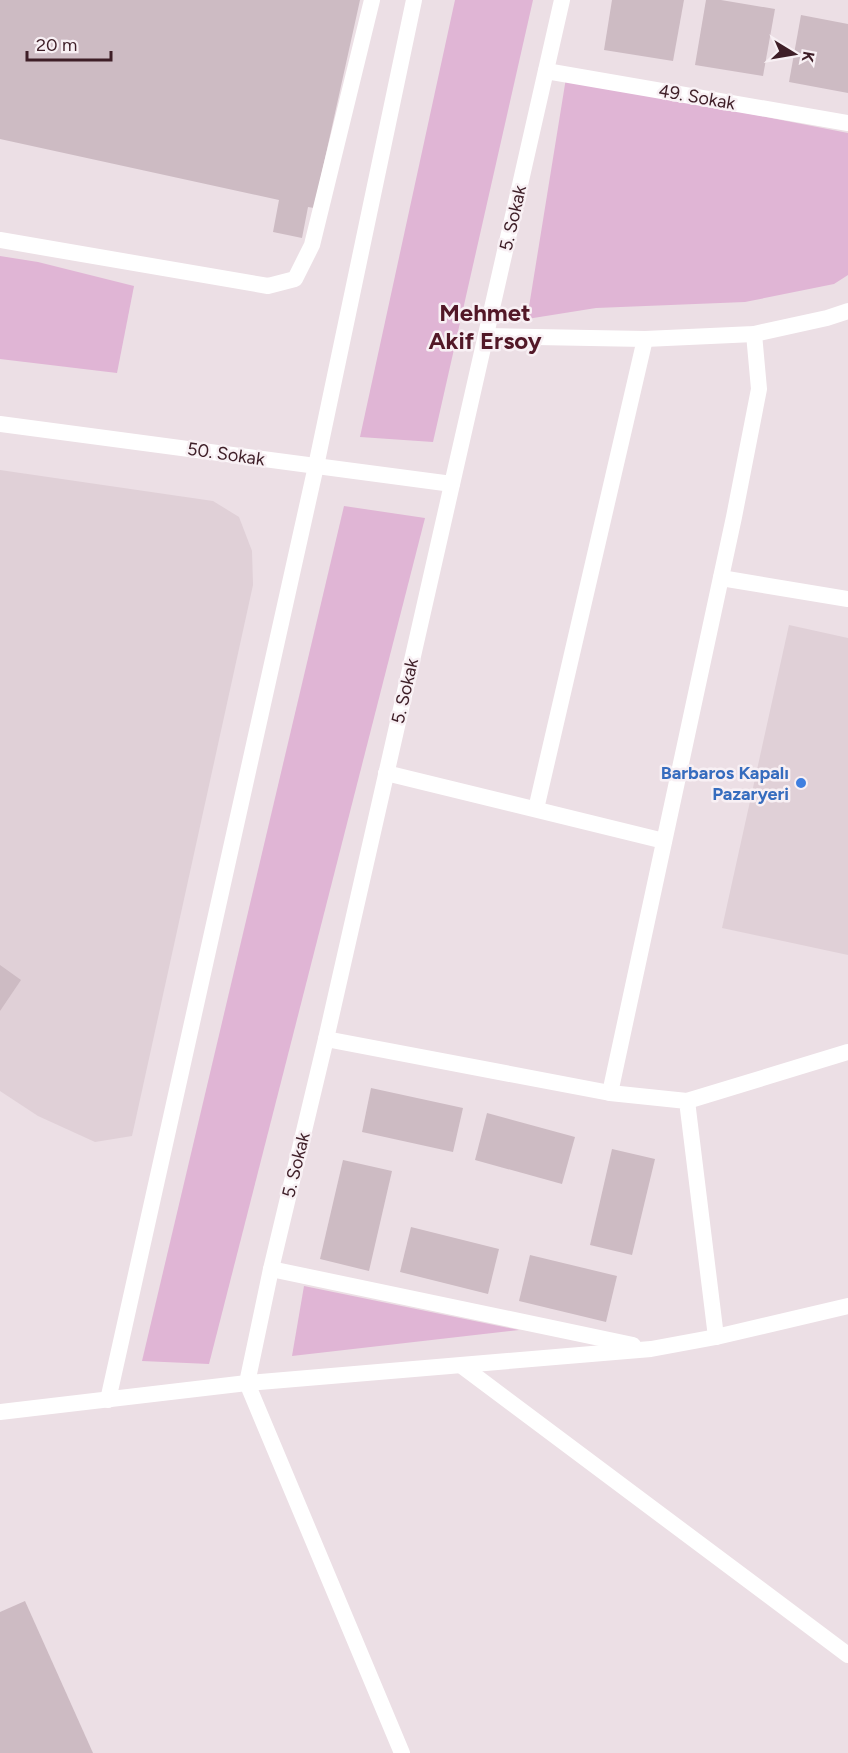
<svg xmlns="http://www.w3.org/2000/svg" width="848" height="1753" viewBox="0 0 848 1753" font-family="Figtree,sans-serif">
  <style>
    .built { fill: #e0d0d7 }
    .green { fill: #e0b5d5 }
    .building { fill: #cdbbc3 }
    .lines { fill: none; stroke-linecap: round; stroke-linejoin: round }
    .service { stroke: #fff; stroke-width: 16 }
    .minor { stroke: #fff; stroke-width: 16 }
    .shop-dot { fill: #3f7fe0; stroke: #f8f0f4; stroke-width: 2 }
    .labels { text-anchor: middle; dominant-baseline: central; stroke-width: 5; stroke-linejoin: round; paint-order: stroke }
    .street-label { font-size: 18px; fill: #3e1e27; stroke: #f8f0f4 }
    .shop-label { font-size: 18px; font-weight: bold; fill: #366cbe; stroke: #f8f0f4; text-anchor: end }
    .district-label { font-size: 24px; font-weight: bold; fill: #521827; stroke: #f8f0f4 }
  </style>
  <rect width="100%" height="100%" fill="#ecdfe5"/>
  <g class="built">
    <path d="M 0,470 L 213,501 L 239,517 L 252,551 L 253,585 L 132,1136 L 95,1142 L 38,1116 L 0,1091 Z"/>
    <path d="M 789,625 L 848,638 L 848,955 L 722,928 Z"/>
  </g>
  <g class="green">
    <path d="M 455,0 L 533,0 L 433,442 L 360,437 Z"/>
    <path d="M 566,78 L 848,133 L 848,275 L 834,284 L 745,302 L 596,308 L 527,319 Z"/>
    <path d="M 0,256 L 38,262 L 134,286 L 117,373 L 0,359 Z"/>
    <path d="M 344,506 L 425,518 L 209,1364 L 142,1361 Z"/>
    <path d="M 304,1286 L 519,1330 L 292,1356 Z"/>
  </g>
  <g class="building">
    <path d="M 0,0 L 360,0 L 314,208 L 308,207 L 302,238 L 273,232 L 279,200 L 0,139 Z"/>
    <path d="M 612,0 L 684,0 L 673,61 L 604,50 Z"/>
    <path d="M 706,0 L 721,0 L 775,9 L 763,76 L 695,65 Z"/>
    <path d="M 801,15 L 848,24 L 848,93 L 789,82 Z"/>
    <path d="M 0,965 L 21,980 L 0,1011 Z"/>
    <path d="M 371,1088 L 463,1108 L 453,1152 L 362,1132 Z"/>
    <path d="M 487,1113 L 575,1137 L 562,1184 L 475,1160 Z"/>
    <path d="M 612,1149 L 655,1159 L 632,1255 L 590,1245 Z"/>
    <path d="M 343,1160 L 392,1171 L 369,1271 L 320,1259 Z"/>
    <path d="M 411,1227 L 499,1249 L 488,1294 L 400,1272 Z"/>
    <path d="M 530,1255 L 617,1276 L 606,1322 L 519,1301 Z"/>
    <path d="M 25,1601 L 93,1753 L 0,1753 L 0,1612 Z"/>
  </g>
  <g class="lines">
    <g class="service">
      <path d="M 0,240 L 268,286 L 295,279 L 312,245 L 372,0"/>
      <path d="M 247,1383 L 402,1753"/>
    </g>
    <g class="minor">
      <path d="M 546,71 L 848,123"/>
      <path d="M 486,336 L 645,339 L 754,334 L 827,318 L 848,311"/>
      <path d="M 0,424 L 452,484"/>
      <path d="M 721,578 L 848,599"/>
      <path d="M 386,773 L 664,841"/>
      <path d="M 536,809 L 645,339"/>
      <path d="M 326,1039 L 610,1093 L 687,1101 L 716,1337"/>
      <path d="M 610,1093 L 734,517 L 759,389 L 754,334"/>
      <path d="M 687,1101 L 848,1052"/>
      <path d="M 271,1269 L 633,1345"/>
      <path d="M 462,1366 L 848,1655"/>
      <path d="M 247,1383 L 271,1269 L 326,1039 L 562,0"/>
      <path d="M 108,1400 L 316,466 L 414,0"/>
      <path d="M 0,1412 L 247,1383 L 651,1349 L 716,1337 L 848,1306"/>
    </g>
  </g>
  <circle class="shop-dot" cx="801" cy="783" r="6"/>
  <g class="labels">
    <g class="street-label">
      <text transform="translate(697 97) rotate(10)">49. Sokak</text>
      <text transform="translate(513 218) rotate(-77)">5. Sokak</text>
      <text transform="translate(226 454) rotate(8)">50. Sokak</text>
      <text transform="translate(405 691) rotate(-77)">5. Sokak</text>
      <text transform="translate(296 1165) rotate(-76)">5. Sokak</text>
    </g>
    <g class="shop-label">
      <text x="789" y="773">Barbaros Kapalı<tspan x="789" dy="21">Pazaryeri</tspan></text>
    </g>
    <g class="district-label">
      <text x="485" y="312">Mehmet<tspan x="485" dy="28">Akif Ersoy</tspan></text>
    </g>
  </g>
  <g transform="translate(794 54) rotate(101)" stroke="#f8f0f4" stroke-width="4.5" paint-order="stroke">
  <path d="M0-4.5L10 22L0 15L-10 22Z" fill="#3e1e27"/>
  <text y="-9" font-size="16" font-weight="bold" text-anchor="middle" fill="#3e1e27">K</text>
  </g>
  <path d="M27 51v9h84v-9" fill="none" stroke="#3e1e27" stroke-width="3"/>
  <text x="36" y="51" font-size="18" fill="#3e1e27" stroke="#f8f0f4" stroke-width="4.5" paint-order="stroke">20 m</text>
</svg>
